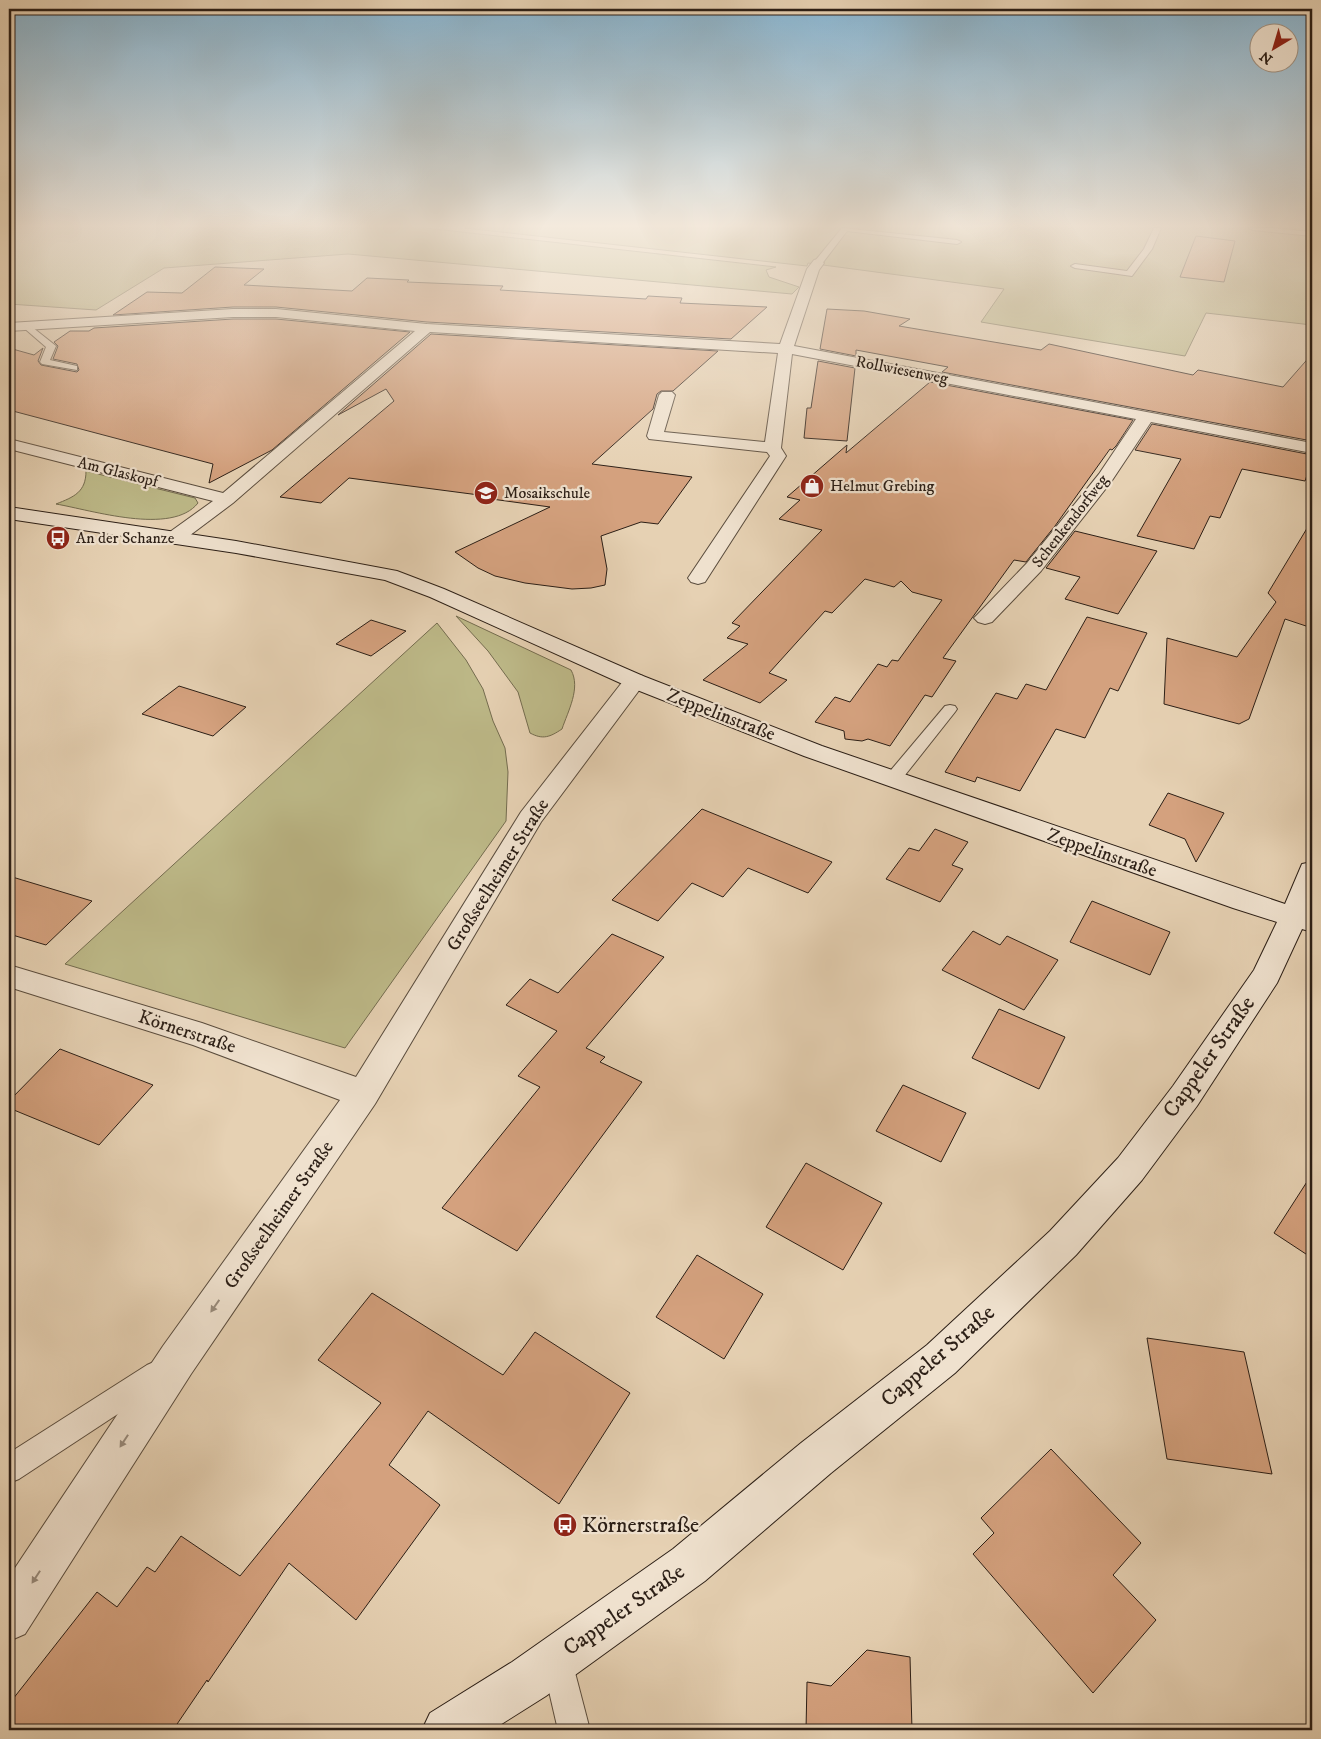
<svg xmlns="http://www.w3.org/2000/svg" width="1321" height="1739" viewBox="0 0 1321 1739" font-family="'IM FELL DW Pica',serif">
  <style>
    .green { fill: #bdb988; stroke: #746c4f }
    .building { fill: #d4a17e; stroke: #2c1f16 }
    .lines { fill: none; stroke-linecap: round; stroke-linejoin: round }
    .lane-casing { stroke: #5a4c3d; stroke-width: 2 }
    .street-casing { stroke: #5a4c3d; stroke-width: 2 }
    .secondary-casing { stroke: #2c1f16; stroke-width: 2 }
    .lane { fill: #efe1ce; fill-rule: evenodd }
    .street { fill: #efe1ce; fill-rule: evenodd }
    .secondary { fill: #efe1ce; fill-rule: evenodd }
    .oneway { fill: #978a7b }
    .labels { text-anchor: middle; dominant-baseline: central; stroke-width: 4.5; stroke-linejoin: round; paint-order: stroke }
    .far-street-label { font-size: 16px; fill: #2c1f16; stroke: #efe1ce }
    .far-poi-label { font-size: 16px; fill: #2c1f16; stroke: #efe1ce; text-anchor: start }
    .street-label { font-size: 19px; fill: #2c1f16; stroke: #efe1ce }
    .near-street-label { font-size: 22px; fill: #2c1f16; stroke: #efe1ce }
    .near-poi-label { font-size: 22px; fill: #2c1f16; stroke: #efe1ce; text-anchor: start }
  </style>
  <rect width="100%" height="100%" fill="#e6d1b3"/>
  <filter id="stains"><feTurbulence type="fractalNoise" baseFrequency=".004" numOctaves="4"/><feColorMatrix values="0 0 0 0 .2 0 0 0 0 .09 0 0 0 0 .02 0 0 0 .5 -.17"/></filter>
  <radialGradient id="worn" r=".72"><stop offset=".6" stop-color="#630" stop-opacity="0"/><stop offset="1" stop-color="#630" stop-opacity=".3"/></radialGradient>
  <g class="green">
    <path d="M 9,228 L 425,228 L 776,267 L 766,270 L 769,277 L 799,287 L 792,294 L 348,254 L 164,268 L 96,310 L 9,304 Z"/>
    <path d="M 465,228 L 1312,228 L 1312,325 L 1206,313 L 1185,356 L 981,322 L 1004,289 L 808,263 L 807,266 Z"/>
    <path d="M 86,471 L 195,498 L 198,503 C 172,536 91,510 56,504 C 74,497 86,492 86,471 Z"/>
    <path d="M 456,616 L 571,670 C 581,688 568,711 562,729 C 550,737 543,740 530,733 L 518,692 L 488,651 Z"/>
    <path d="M 437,623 L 466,660 L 483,689 L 493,721 L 505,748 L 508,772 L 506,821 L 345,1048 L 65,964 Z"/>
  </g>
  <g class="building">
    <path d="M 1196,236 L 1235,241 L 1224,282 L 1180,277 Z"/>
    <path d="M 215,267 L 264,269 L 244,285 L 352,291 L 367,278 L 409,280 L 407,282 L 503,286 L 500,290 L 646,299 L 648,296 L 682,298 L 680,303 L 767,307 L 731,339 L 427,322 L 276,307 L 233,307 L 113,315 L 147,292 L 182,293 Z"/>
    <path d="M 827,309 L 864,311 L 910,319 L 899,326 L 1041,350 L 1049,344 L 1193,375 L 1198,370 L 1283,387 L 1312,354 L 1312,441 L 942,372 L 948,367 L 856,350 L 856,356 L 820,349 Z"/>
    <path d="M 233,319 L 276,319 L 410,332 L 272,450 L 209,483 L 213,464 L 9,410 L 9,348 L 34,355 L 43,348 L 38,361 L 41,365 L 77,372 L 79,370 L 77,364 L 53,359 L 58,346 L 54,342 L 70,331 L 89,331 L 94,328 Z"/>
    <path d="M 431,334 L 718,351 L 673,391 L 661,391 L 657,394 L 653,409 L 592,464 L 692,477 L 658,524 L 641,522 L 601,536 L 607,569 L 605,585 L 591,588 L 572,589 L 525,583 L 495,576 L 478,568 L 455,552 L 550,507 L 477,497 L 479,495 L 349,478 L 321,503 L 280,497 L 394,401 L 386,389 L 338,415 Z"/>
    <path d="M 818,361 L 855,368 L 847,441 L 804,438 L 807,408 L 811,408 Z"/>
    <path d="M 930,382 L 1133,420 L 1116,446 L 1112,450 L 1110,449 L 1055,526 L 1026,562 L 1014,560 L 943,658 L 956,661 L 932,697 L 925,695 L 890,746 L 868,739 L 862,741 L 845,739 L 844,731 L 815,722 L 835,697 L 850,702 L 878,664 L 887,667 L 892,660 L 898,661 L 942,600 L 912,592 L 901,581 L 894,587 L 865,579 L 832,613 L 825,611 L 769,673 L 787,680 L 760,703 L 703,680 L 748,644 L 727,638 L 740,626 L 732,623 L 822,530 L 779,519 L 800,500 L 787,497 L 847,445 L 846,453 Z"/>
    <path d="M 1152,424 L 1312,455 L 1312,461 L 1305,481 L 1242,469 L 1220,518 L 1210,516 L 1194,549 L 1137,536 L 1181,459 L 1135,450 Z"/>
    <path d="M 1312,520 L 1312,628 L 1285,619 L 1249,719 L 1239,724 L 1164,704 L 1167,638 L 1237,657 L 1276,602 L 1268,593 Z"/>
    <path d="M 1075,531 L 1157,551 L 1118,614 L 1065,599 L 1080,577 L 1046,568 Z"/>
    <path d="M 1087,617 L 1147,633 L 1118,691 L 1110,688 L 1085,738 L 1056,729 L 1020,791 L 977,777 L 975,782 L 945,772 L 996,693 L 1017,699 L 1026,684 L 1046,690 Z"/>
    <path d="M 371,620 L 406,631 L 371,656 L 336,644 Z"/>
    <path d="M 179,686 L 246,707 L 213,736 L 142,714 Z"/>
    <path d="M 1168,793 L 1224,813 L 1196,862 L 1185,839 L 1149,825 Z"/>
    <path d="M 702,809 L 832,862 L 808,893 L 748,868 L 723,897 L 692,883 L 658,921 L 612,900 Z"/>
    <path d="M 935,829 L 968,842 L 952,865 L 963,869 L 940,902 L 886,879 L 909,848 L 919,851 Z"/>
    <path d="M 9,876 L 92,901 L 46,945 L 9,934 Z"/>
    <path d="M 1092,901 L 1170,932 L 1150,975 L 1070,942 Z"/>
    <path d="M 973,931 L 1000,945 L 1007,936 L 1058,960 L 1024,1010 L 942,970 Z"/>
    <path d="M 612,934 L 664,957 L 586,1048 L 605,1057 L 600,1062 L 642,1082 L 517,1251 L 442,1208 L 540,1087 L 518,1076 L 557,1031 L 506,1005 L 530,979 L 558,993 Z"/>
    <path d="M 999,1009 L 1065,1037 L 1039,1089 L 972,1058 Z"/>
    <path d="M 60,1049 L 153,1085 L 99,1145 L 9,1108 L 9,1101 Z"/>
    <path d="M 903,1085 L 966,1113 L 941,1162 L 876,1131 Z"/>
    <path d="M 806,1163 L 882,1203 L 843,1270 L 766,1227 Z"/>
    <path d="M 1312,1174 L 1312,1258 L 1274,1233 Z"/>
    <path d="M 697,1255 L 763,1294 L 724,1359 L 656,1317 Z"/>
    <path d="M 372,1293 L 503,1375 L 535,1332 L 630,1393 L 559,1504 L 428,1411 L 389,1465 L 440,1505 L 356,1620 L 289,1563 L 208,1682 L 207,1680 L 173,1730 L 9,1730 L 9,1704 L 97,1592 L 117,1607 L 147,1567 L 155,1572 L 181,1536 L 240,1576 L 381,1403 L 318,1360 Z"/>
    <path d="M 1147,1338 L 1244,1352 L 1272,1474 L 1167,1459 Z"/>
    <path d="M 1051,1449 L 1141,1543 L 1113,1575 L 1156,1620 L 1093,1693 L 973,1554 L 994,1533 L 981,1518 Z"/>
    <path d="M 867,1650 L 910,1657 L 912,1730 L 806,1730 L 807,1682 L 831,1686 Z"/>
  </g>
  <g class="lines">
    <g class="lane-casing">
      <g id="lane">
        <path d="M 842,228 L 957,240 L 961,242 L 957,244 L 847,231 L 821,265 L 815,265 L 815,261 Z"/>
        <path d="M 1154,228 L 1161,228 L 1152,249 L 1132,276 L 1075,268 L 1071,266 L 1075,264 L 1127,271 L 1144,249 Z"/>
        <path d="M 1249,228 L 1272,228 L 1312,232 L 1312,236 L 1253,230 Z"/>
        <path d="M 27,323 L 56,346 L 50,360 L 77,366 L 77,370 L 42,364 L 40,362 L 46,347 L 24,328 L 24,324 Z"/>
        <path d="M 950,705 L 955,706 L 957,709 L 955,712 L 898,784 L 886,784 L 884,780 L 886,776 L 945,706 Z"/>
        <path d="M 156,1361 L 165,1365 L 169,1374 L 165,1383 L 19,1479 L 9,1483 L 9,1453 L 147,1365 Z"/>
        <path d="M 557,1646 L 568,1650 L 572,1661 L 590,1730 L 558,1730 L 542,1661 L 546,1650 Z"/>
      </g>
    </g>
    <g class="street-casing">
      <g id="street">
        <path d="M 818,259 L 824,263 L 819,270 L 794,346 L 1312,443 L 1312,453 L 1151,422 L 1111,482 L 1041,571 L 992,622 L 985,624 L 978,622 L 974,618 L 978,614 L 1027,563 L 1099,474 L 1136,419 L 792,354 L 781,448 L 786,456 L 705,582 L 698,584 L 691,582 L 688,578 L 770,456 L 767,452 L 649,439 L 647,436 L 659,395 L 662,392 L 672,392 L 675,395 L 664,432 L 765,442 L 778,353 L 430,332 L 233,503 L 181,542 L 174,544 L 167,542 L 164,538 L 167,534 L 213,501 L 9,449 L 9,439 L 223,493 L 415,331 L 276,317 L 233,317 L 9,331 L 9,323 L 233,309 L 276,309 L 427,324 L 780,344 L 807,269 L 814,260 Z"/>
        <path d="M 635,674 L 643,676 L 646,681 L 541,822 L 375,1104 L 191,1374 L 25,1634 L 9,1641 L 9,1577 L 163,1346 L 340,1100 L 193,1045 L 9,987 L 9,965 L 202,1023 L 356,1077 L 521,812 L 627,676 Z"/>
      </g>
    </g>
    <g class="secondary-casing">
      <path id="secondary" d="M 9,507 L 236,541 L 397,571 L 444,589 L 643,676 L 822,746 L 1285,904 L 1302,864 L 1312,862 L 1312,906 L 1310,911 L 1312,912 L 1312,932 L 1302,929 L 1277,983 L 1197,1106 L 1142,1180 L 1076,1255 L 955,1373 L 831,1473 L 705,1581 L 546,1696 L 492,1730 L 422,1730 L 430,1713 L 512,1662 L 673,1549 L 801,1443 L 927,1345 L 1050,1231 L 1118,1158 L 1173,1086 L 1254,970 L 1277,922 L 1233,908 L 804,756 L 627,686 L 430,597 L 385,580 L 236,553 L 9,519 Z"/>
    </g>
    <use href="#lane" class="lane"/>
    <use href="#street" class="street"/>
    <use href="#secondary" class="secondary"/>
  </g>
  <defs><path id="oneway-solid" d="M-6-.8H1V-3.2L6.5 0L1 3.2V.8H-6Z" transform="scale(1.25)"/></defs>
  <g class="oneway">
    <use href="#oneway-solid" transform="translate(215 1306) rotate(125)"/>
    <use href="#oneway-solid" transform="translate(124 1441) rotate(123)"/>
    <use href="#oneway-solid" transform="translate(36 1577) rotate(123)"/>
  </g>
  <linearGradient id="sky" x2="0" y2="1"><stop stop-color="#87b5d2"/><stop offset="0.48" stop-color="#f4eadd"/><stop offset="1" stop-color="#f4eadd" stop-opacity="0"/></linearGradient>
  <rect width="1321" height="471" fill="url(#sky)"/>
  <defs>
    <g id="shop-disc" transform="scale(1.25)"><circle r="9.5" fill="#8f2418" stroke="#efe1ce"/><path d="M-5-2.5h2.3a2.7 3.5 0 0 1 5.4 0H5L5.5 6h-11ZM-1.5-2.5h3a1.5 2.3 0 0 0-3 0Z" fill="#fff"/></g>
    <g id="school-disc" transform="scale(1.25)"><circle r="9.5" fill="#8f2418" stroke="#efe1ce"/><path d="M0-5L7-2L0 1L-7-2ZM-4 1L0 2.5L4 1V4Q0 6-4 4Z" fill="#fff"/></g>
    <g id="bus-disc" transform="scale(1.25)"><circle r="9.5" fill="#8f2418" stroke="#efe1ce"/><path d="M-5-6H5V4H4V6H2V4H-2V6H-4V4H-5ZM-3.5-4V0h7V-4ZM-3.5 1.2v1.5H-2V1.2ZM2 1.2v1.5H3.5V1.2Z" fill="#fff"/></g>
  </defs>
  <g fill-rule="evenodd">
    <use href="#shop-disc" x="812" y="486"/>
    <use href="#school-disc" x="486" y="493"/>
    <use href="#bus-disc" x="58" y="538"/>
    <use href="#bus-disc" x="565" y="1525"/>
  </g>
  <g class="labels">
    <g class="far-street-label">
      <text transform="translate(902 370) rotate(11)">Rollwiesenweg</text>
      <text transform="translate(118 472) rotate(14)">Am Glaskopf</text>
      <text transform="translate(1070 521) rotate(-52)">Schenkendorfweg</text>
    </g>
    <g class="far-poi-label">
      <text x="830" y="486">Helmut Grebing</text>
      <text x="504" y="493">Mosaikschule</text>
      <text x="76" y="538">An der Schanze</text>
    </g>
    <g class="street-label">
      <text transform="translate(721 715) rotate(21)">Zeppelinstraße</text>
      <text transform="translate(1102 853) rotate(19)">Zeppelinstraße</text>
      <text transform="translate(498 875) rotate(-58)">Großseelheimer Straße</text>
      <text transform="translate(187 1032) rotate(18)">Körnerstraße</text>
      <text transform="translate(279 1215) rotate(-55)">Großseelheimer Straße</text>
    </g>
    <g class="near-street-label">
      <text transform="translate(1209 1057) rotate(-55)">Cappeler Straße</text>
      <text transform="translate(938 1356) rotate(-41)">Cappeler Straße</text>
      <text transform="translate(624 1610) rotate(-35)">Cappeler Straße</text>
    </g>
    <g class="near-poi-label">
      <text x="582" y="1525">Körnerstraße</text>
    </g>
  </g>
  <rect width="1321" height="1739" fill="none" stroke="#e6d1b3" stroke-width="30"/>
  <rect x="10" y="10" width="1301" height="1719" fill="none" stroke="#2c1f16" stroke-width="2.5"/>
  <rect x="15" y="15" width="1291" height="1709" fill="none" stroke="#2c1f16"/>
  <g transform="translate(1274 48) rotate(218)"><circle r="24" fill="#efe1ce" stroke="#a19384"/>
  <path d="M0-4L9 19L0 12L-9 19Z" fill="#8f2418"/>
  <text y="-8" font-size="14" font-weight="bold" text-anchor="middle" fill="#2c1f16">N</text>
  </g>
  <rect width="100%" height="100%" filter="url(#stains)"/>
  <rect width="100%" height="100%" fill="url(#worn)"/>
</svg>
